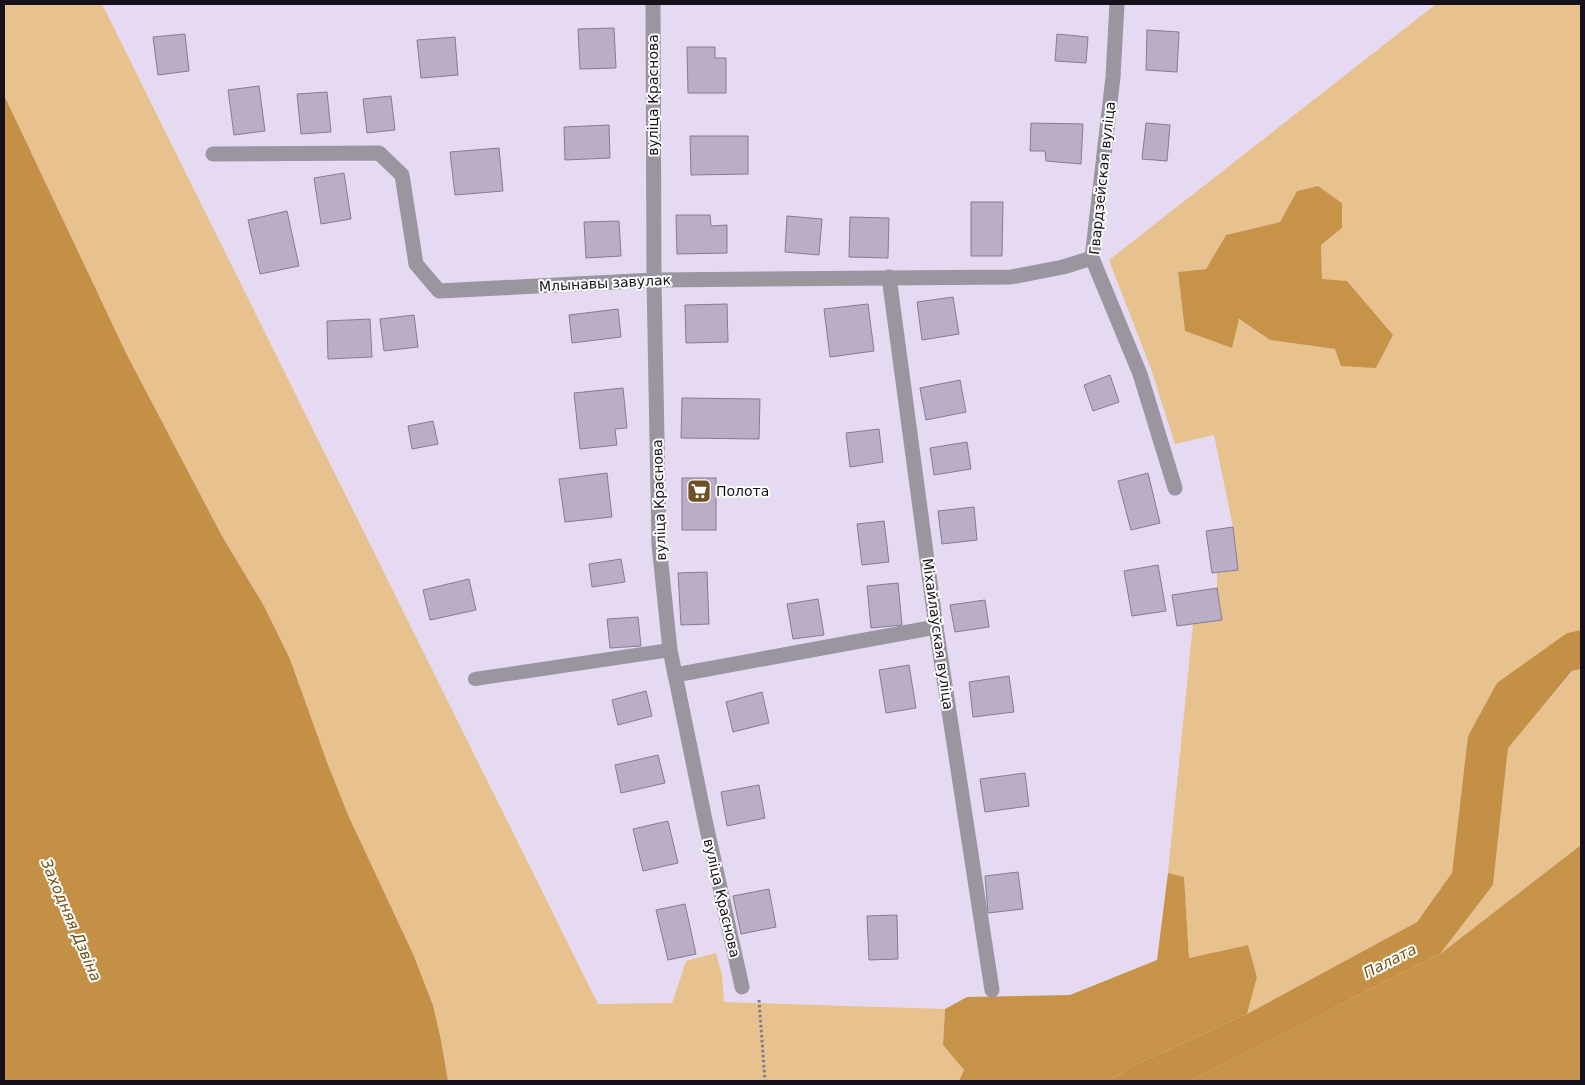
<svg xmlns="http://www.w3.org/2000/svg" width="1585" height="1085" viewBox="0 0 1585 1085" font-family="'DejaVu Sans',sans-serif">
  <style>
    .green { fill: #e8c28e; fill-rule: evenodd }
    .forest { fill: #c79348 }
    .water { fill: #c49045 }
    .building { fill: #b9aec5; stroke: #867b91 }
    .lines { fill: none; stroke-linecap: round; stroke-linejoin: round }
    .path { stroke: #82798a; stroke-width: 3; stroke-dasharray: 2.5 2.5; stroke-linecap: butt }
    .lane { stroke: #9a959f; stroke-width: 14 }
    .street { stroke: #9a959f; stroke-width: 15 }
    .labels { text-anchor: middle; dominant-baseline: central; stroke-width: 4; stroke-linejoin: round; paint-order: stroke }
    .street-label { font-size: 14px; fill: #151019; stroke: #fff }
    .poi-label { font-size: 14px; fill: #151019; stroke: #fff; text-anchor: start }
    .water-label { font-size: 15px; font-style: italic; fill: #724f17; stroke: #fff }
  </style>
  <rect width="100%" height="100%" fill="#e6daf2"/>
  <g class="green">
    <path d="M 4,4 L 102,4 L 598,1004 L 672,1003 L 686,961 L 716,953 L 722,975 L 724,1002 L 945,1009 L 943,1045 L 964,1070 L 959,1081 L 448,1081 L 441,1040 L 433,1004 L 414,956 L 349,817 L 327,762 L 290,659 L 264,606 L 222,536 L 127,355 L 4,95 Z"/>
    <path d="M 1436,4 L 1581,4 L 1581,630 L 1567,633 L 1468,736 L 1452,874 L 1417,922 L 1247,1014 L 1257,977 L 1248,945 L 1189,958 L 1184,877 L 1168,873 L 1193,624 L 1222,619 L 1217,588 L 1217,573 L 1238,570 L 1233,527 L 1214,435 L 1175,444 L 1151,369 L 1109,260 ZM 1318,186 L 1342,203 L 1342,228 L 1321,245 L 1322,279 L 1393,335 L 1376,368 L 1335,349 L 1270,340 L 1238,319 L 1232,348 L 1185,331 L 1178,272 L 1206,269 L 1226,235 L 1280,222 L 1297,191 Z"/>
    <path d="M 1581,669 L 1581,845 L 1440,954 L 1493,885 L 1508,747 L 1573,671 Z"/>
  </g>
  <g class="forest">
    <path d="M 1318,186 L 1342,203 L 1342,228 L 1321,245 L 1322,279 L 1347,281 L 1393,335 L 1376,368 L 1341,366 L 1335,349 L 1270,340 L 1239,319 L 1232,348 L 1185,331 L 1178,272 L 1206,269 L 1226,235 L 1280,222 L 1297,191 Z"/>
    <path d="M 1581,845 L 1581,1081 L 1189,1081 L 1440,954 Z"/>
    <path d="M 1168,873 L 1184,877 L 1189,958 L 1248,945 L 1257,977 L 1247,1014 L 1133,1066 L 1109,1081 L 959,1081 L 964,1070 L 943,1045 L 945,1009 L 967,997 L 1070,995 L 1157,960 Z"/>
  </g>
  <g class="water">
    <path d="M 4,95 L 127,355 L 222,536 L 264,606 L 290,659 L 327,762 L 349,817 L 414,956 L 433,1005 L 441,1040 L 448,1081 L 4,1081 Z"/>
    <path d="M 1581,630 L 1581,669 L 1572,671 L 1508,748 L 1493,885 L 1440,954 L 1189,1081 L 1109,1081 L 1133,1066 L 1247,1014 L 1417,922 L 1452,873 L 1468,736 L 1497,683 L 1567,633 Z"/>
  </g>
  <g class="building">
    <path d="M 614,28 L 616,68 L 580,69 L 578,29 Z"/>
    <path d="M 1147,30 L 1179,32 L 1177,72 L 1146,70 Z"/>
    <path d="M 185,34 L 189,71 L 158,75 L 153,37 Z"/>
    <path d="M 1057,34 L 1088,37 L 1086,63 L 1055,61 Z"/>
    <path d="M 455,37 L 458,75 L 421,78 L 417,40 Z"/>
    <path d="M 687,47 L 715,47 L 715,58 L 726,58 L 726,93 L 688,93 Z"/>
    <path d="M 259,86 L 265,131 L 234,135 L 228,90 Z"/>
    <path d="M 327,92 L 331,132 L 301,134 L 297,94 Z"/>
    <path d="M 391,96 L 395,130 L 367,133 L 363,99 Z"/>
    <path d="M 1031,123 L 1083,124 L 1081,164 L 1046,161 L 1045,151 L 1030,151 Z"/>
    <path d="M 1146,123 L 1170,125 L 1167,161 L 1142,159 Z"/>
    <path d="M 609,125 L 610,158 L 565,160 L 564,127 Z"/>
    <path d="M 690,136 L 748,136 L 748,174 L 691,175 Z"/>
    <path d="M 499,148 L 503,191 L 455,195 L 450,152 Z"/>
    <path d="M 344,173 L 351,219 L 321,224 L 314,178 Z"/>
    <path d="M 971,202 L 1003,202 L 1002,256 L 971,256 Z"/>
    <path d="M 287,211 L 299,266 L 260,274 L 248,220 Z"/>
    <path d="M 676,215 L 710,215 L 711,226 L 727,225 L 727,253 L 677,254 Z"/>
    <path d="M 787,216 L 822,219 L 819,255 L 785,252 Z"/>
    <path d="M 850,217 L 889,218 L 888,258 L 849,257 Z"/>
    <path d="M 619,221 L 621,256 L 586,258 L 584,222 Z"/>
    <path d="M 953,297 L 959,334 L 922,340 L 917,302 Z"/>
    <path d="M 727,304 L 728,342 L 686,343 L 685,305 Z"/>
    <path d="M 868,304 L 874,351 L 830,357 L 824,309 Z"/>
    <path d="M 618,309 L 621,337 L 572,343 L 569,315 Z"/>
    <path d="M 414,315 L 418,347 L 384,351 L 380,319 Z"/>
    <path d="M 370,319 L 372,357 L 328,359 L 327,321 Z"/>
    <path d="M 1110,375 L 1119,402 L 1093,411 L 1084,385 Z"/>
    <path d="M 960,380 L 966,412 L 926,420 L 920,388 Z"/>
    <path d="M 623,388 L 627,428 L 615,429 L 617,445 L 580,449 L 574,393 Z"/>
    <path d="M 682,398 L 760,399 L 759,439 L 681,438 Z"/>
    <path d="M 433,421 L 438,444 L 412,449 L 408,426 Z"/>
    <path d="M 879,429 L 883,462 L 850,467 L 846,433 Z"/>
    <path d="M 967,442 L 971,469 L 934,475 L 930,448 Z"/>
    <path d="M 607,473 L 612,517 L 565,522 L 559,479 Z"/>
    <path d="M 1148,473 L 1160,523 L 1131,530 L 1118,481 Z"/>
    <rect x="682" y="478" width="34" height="52"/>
    <path d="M 974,507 L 977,540 L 942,544 L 938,511 Z"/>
    <path d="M 884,521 L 889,562 L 862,565 L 857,524 Z"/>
    <path d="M 1233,527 L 1238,570 L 1212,573 L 1206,531 Z"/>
    <path d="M 621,559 L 625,582 L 592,587 L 589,564 Z"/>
    <path d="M 1158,565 L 1166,611 L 1132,616 L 1124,571 Z"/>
    <path d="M 707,572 L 709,624 L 681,625 L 678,573 Z"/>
    <path d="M 469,579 L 476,610 L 430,620 L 423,590 Z"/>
    <path d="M 898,583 L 902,625 L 871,628 L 867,586 Z"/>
    <path d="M 1217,588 L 1222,620 L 1177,626 L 1172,595 Z"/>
    <path d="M 818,599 L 824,635 L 793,639 L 787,604 Z"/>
    <path d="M 985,600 L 989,627 L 955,632 L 950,605 Z"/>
    <path d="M 638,617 L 641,646 L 610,648 L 607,619 Z"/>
    <path d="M 909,665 L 916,708 L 886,713 L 879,670 Z"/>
    <path d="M 1009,676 L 1014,712 L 973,717 L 969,682 Z"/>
    <path d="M 646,691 L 652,716 L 618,725 L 612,700 Z"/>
    <path d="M 762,692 L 769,723 L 733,732 L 726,702 Z"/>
    <path d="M 658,755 L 665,783 L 621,793 L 615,765 Z"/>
    <path d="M 1025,773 L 1029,806 L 985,812 L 980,779 Z"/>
    <path d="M 759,785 L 765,818 L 727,826 L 721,792 Z"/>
    <path d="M 668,821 L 678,863 L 643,871 L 633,829 Z"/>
    <path d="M 1018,872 L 1023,909 L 988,913 L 985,876 Z"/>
    <path d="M 769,889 L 776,927 L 741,934 L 733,896 Z"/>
    <path d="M 685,904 L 696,954 L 668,960 L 656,910 Z"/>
    <path d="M 897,915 L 898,959 L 869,960 L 867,916 Z"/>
  </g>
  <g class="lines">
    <path class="path" d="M 759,1000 L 765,1081"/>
    <path class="lane" d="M 475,679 L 670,650"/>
    <g class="street">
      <path d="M 653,4 L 654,280 L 659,545 L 670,650 L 705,820 L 742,987"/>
      <path d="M 1117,4 L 1113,77 L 1092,258 L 1140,374 L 1175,488"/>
      <path d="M 213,154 L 379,153 L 402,175 L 416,264 L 439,291 L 654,280 L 1011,277 L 1063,267 L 1092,258"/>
      <path d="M 889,277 L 936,627 L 992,990"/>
      <path d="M 675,675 L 936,627"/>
    </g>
  </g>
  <defs>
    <g id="supermarket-square" transform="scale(1.25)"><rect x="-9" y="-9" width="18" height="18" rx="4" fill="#6f5025" stroke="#fff"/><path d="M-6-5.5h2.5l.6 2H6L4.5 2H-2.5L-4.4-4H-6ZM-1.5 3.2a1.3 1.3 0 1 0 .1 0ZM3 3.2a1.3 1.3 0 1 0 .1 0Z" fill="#fff"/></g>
  </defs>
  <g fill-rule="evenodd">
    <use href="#supermarket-square" x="699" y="491"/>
  </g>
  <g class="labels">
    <g class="street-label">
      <text transform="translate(653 95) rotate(-90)">вуліца Краснова</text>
      <text transform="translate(1102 178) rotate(-84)">Гвардзейская вуліца</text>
      <text transform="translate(605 283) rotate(-3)">Млынавы завулак</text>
      <text transform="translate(659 500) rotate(-92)">вуліца Краснова</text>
      <text transform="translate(938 634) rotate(82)">Міхайлаўская вуліца</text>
      <text transform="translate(722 898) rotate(77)">вуліца Краснова</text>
    </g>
    <g class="poi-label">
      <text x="716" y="491">Полота</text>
    </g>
    <g class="water-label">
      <text transform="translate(71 920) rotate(67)">Заходняя Дзвіна</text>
      <text transform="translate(1390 961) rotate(-27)">Палата</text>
    </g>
  </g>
  <rect width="1585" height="1085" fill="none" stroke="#151019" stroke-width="10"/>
</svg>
